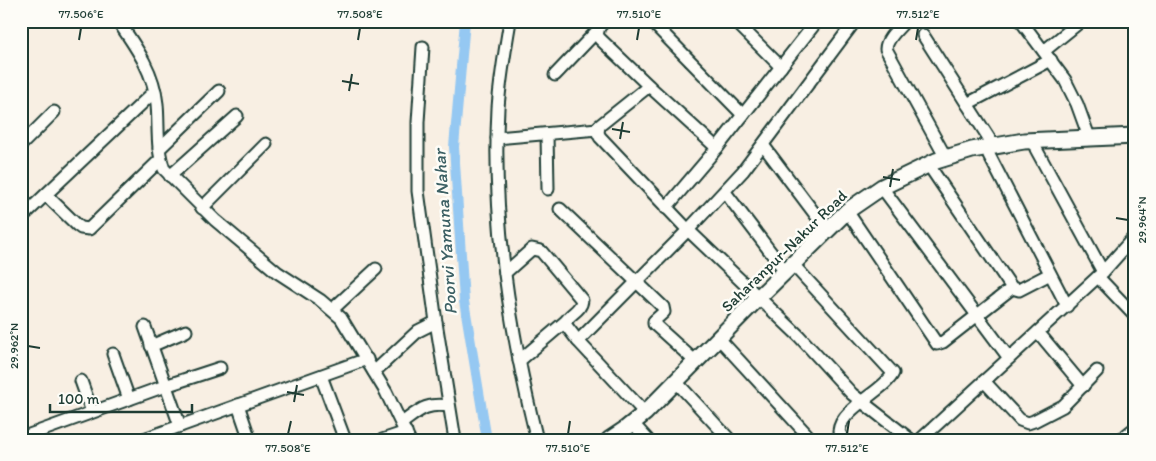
<svg xmlns="http://www.w3.org/2000/svg" width="1156" height="461" viewBox="0 0 1156 461" font-family="Itim,sans-serif">
  <style>
    .lines { fill: none; stroke-linecap: round; stroke-linejoin: round }
    .canal { stroke: #95c8f2; stroke-width: 10 }
    .minor-casing { stroke: #1f3d34; stroke-width: 15 }
    .major-casing { stroke: #1f3d34; stroke-width: 19 }
    .minor { stroke: #fdfcf7; stroke-width: 11 }
    .major { stroke: #fdfcf7; stroke-width: 15 }
    .ticks { fill: none; stroke: #1f3d34; stroke-width: 2 }
    .labels { text-anchor: middle; dominant-baseline: central; stroke-width: 5; stroke-linejoin: round; paint-order: stroke }
    .street-label { font-size: 16px; fill: #1f3d34; stroke: #fdfcf7 }
    .water-label { font-size: 18px; font-style: italic; fill: #3c6064; stroke: #fdfcf7 }
    .neatline { fill: none; stroke: #1f3d34; stroke-width: 2 }
    .ticks-label { font-size: 12px; text-anchor: middle; fill: #1f3d34 }
  </style>
  <rect width="100%" height="100%" fill="#f8efe3"/>
  <filter id="ink" filterUnits="userSpaceOnUse"><feTurbulence type="fractalNoise" baseFrequency=".02" numOctaves="2"/><feDisplacementMap in="SourceGraphic" scale="10" xChannelSelector="R" yChannelSelector="G"/><feConvolveMatrix kernelMatrix="1 2 1 2 8 2 1 2 1" color-interpolation-filters="sRGB"/></filter>
  <g filter="url(#ink)">
    <g class="lines">
      <path class="canal" d="M 465,21 L 454,147 L 464,301 L 487,440"/>
      <g class="minor-casing">
        <g id="minor">
          <path d="M 118,21 C 136,47 154,72 157,104 C 159,126 156,149 164,169 L 215,220 L 277,272 L 320,300 L 341,318 L 386,392 L 409,440"/>
          <path d="M 510,21 C 505,50 500,79 498,108 C 492,220 510,331 537,440"/>
          <path d="M 605,21 L 599,27 L 597,35 L 600,39 L 649,86 L 717,148"/>
          <path d="M 651,21 L 743,115"/>
          <path d="M 735,21 L 781,67"/>
          <path d="M 905,21 C 898,29 886,39 886,49 L 946,158"/>
          <path d="M 1021,21 L 1065,80 L 1077,104 L 1089,137"/>
          <path d="M 923,35 L 994,146"/>
          <path d="M 423,47 L 418,122 L 418,191 L 436,322 L 455,440"/>
          <path d="M 1044,51 L 1081,21"/>
          <path d="M 555,75 L 597,31"/>
          <path d="M 649,86 L 599,126 L 598,133 L 600,137 L 688,230 L 799,336 L 852,394 L 911,440"/>
          <path d="M 967,104 L 1051,60"/>
          <path d="M 547,134 L 548,189"/>
          <path d="M 497,138 L 598,129"/>
          <path d="M 21,145 L 54,112"/>
          <path d="M 763,145 L 827,230"/>
          <path d="M 159,149 L 219,91"/>
          <path d="M 1036,149 L 1103,272"/>
          <path d="M 989,155 L 1067,306"/>
          <path d="M 932,170 L 1012,288 L 1019,290 L 1050,274"/>
          <path d="M 170,176 L 237,116"/>
          <path d="M 725,192 L 785,271"/>
          <path d="M 886,193 L 1009,358"/>
          <path d="M 46,195 L 77,225 L 81,228 L 89,229 L 160,160"/>
          <path d="M 202,208 L 266,144"/>
          <path d="M 666,208 L 717,148 L 817,21"/>
          <path d="M 560,209 L 663,307 L 664,312 L 654,321 L 654,324 L 696,362"/>
          <path d="M 851,217 L 937,344 L 943,342 L 1012,288"/>
          <path d="M 21,218 L 155,91"/>
          <path d="M 798,270 L 893,373 C 886,390 841,408 839,431 L 843,440"/>
          <path d="M 505,273 L 532,249 L 541,251 L 582,300 C 581,312 568,313 565,324 L 578,341"/>
          <path d="M 1098,277 L 1135,316"/>
          <path d="M 333,309 L 376,269"/>
          <path d="M 145,327 L 180,426"/>
          <path d="M 1038,332 L 1083,386"/>
          <path d="M 724,344 L 812,440"/>
          <path d="M 151,346 L 186,331"/>
          <path d="M 113,354 L 129,399"/>
          <path d="M 519,361 L 566,321"/>
          <path d="M 374,372 L 418,331 L 436,322"/>
          <path d="M 321,376 L 345,440"/>
          <path d="M 81,381 L 92,412"/>
          <path d="M 984,381 L 1020,420 L 1028,423 L 1034,421 L 1063,406 L 1097,371"/>
          <path d="M 681,387 L 730,440"/>
          <path d="M 238,405 L 250,440"/>
          <path d="M 645,413 L 578,341 L 688,230 L 743,171 L 855,21"/>
          <path d="M 402,423 C 420,410 425,403 449,406"/>
          <path d="M 638,429 L 648,440"/>
          <path d="M 21,438 L 165,386 L 220,368"/>
          <path d="M 141,440 L 367,359"/>
          <path d="M 382,440 L 406,432"/>
          <path d="M 920,440 L 1103,272 L 1135,236"/>
          <path d="M 1120,440 L 1135,428"/>
        </g>
      </g>
      <g class="major-casing">
        <path id="major" d="M 609,440 L 624,430 L 645,413 L 758,298 L 847,211 L 882,187 L 936,161 L 972,150 L 1024,141 L 1135,136"/>
      </g>
      <use href="#minor" class="minor"/>
      <use href="#major" class="major"/>
    </g>
  </g>
  <path class="ticks" d="M 79,40 L 81,28M 358,40 L 360,28M 637,40 L 639,28M 916,40 L 918,28M 342,81 L 359,84M 349,91 L 352,74M 612,129 L 630,132M 620,139 L 623,122M 883,177 L 900,180M 890,187 L 893,169M 1116,218 L 1128,220M 28,346 L 40,348M 287,392 L 304,395M 294,402 L 297,385M 288,434 L 291,421M 568,434 L 570,421M 847,434 L 849,421"/>
  <g class="labels">
    <g class="street-label">
      <text transform="translate(784 251) rotate(-44)">Saharanpur-Nakur Road</text>
    </g>
    <g class="water-label">
      <text transform="translate(445 232) rotate(-94)">Poorvi Yamuna Nahar</text>
    </g>
  </g>
  <rect width="1156" height="461" fill="none" stroke="#fdfcf7" stroke-width="55"/>
  <path d="M50 404v8h142v-8" fill="none" stroke="#1f3d34" stroke-width="2.5"/>
  <text x="58" y="404" font-size="15" fill="#1f3d34" stroke="#fdfcf7" stroke-width="4" paint-order="stroke">100 m</text>
  <rect x="28" y="28" width="1100" height="406" class="neatline"/>
  <g class="ticks-label">
    <text x="81" y="18">77.506°E</text>
    <text x="360" y="18">77.508°E</text>
    <text x="639" y="18">77.510°E</text>
    <text x="918" y="18">77.512°E</text>
    <text transform="translate(1142 220) rotate(-90)" y="4">29.964°N</text>
    <text transform="translate(14 346) rotate(-90)" y="4">29.962°N</text>
    <text x="288" y="452">77.508°E</text>
    <text x="568" y="452">77.510°E</text>
    <text x="847" y="452">77.512°E</text>
  </g>
</svg>
